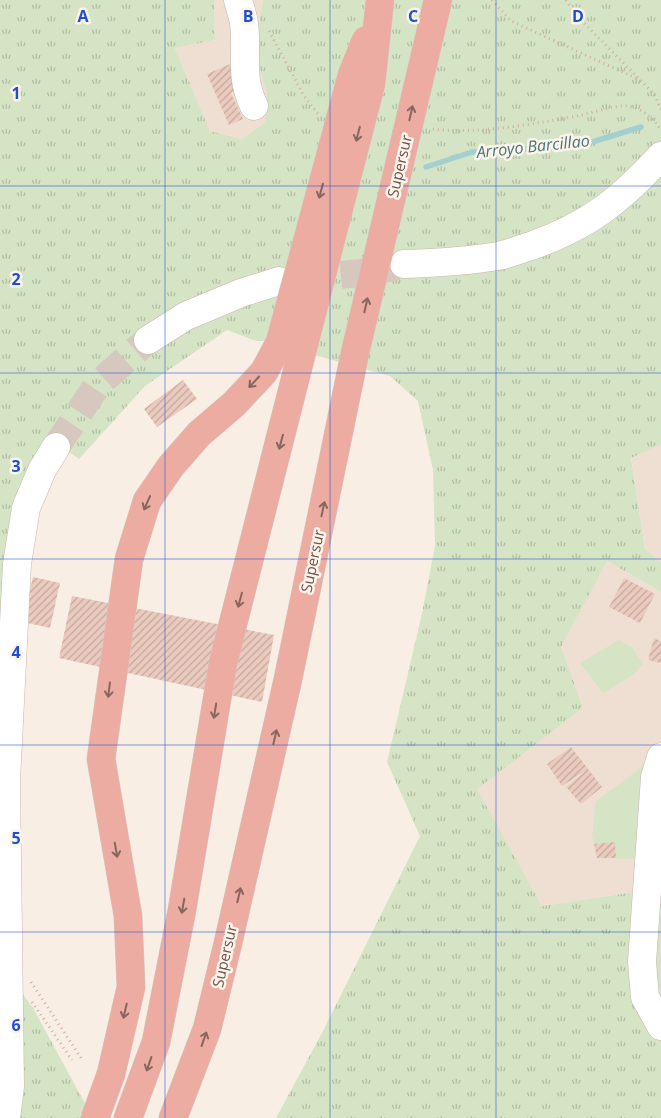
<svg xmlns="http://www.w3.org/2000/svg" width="661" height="1118" viewBox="0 0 661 1118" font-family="'Open Sans',sans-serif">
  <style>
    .residential { fill: #efdfd3 }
    .grass { fill: url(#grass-tufts) }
    .garden { fill: #d5e4c5 }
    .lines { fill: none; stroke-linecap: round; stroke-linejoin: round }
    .stream { stroke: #a3cfd0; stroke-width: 5.5 }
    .building { fill: url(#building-hatch) }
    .minor-tunnel { stroke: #d6c8be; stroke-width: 28; stroke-dasharray: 28 14; stroke-linecap: butt }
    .minor-casing { stroke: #c8b5ac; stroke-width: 29 }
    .highway-casing { stroke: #d4ccca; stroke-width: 29 }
    .path { stroke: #cfafa3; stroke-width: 3; stroke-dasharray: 1 4; stroke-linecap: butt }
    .minor { stroke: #fff; stroke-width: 28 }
    .highway { stroke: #ecaca2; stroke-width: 28 }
    .highway-bridge-casing { stroke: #d4ccca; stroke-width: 29; stroke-linecap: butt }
    .highway-bridge { stroke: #ecaca2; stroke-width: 28 }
    .oneway { stroke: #87665e }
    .grid { fill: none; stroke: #1d4ed8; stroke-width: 1; stroke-opacity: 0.55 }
    .labels { text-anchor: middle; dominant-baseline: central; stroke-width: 5; stroke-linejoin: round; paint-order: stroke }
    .street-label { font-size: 15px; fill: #6e554d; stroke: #fcf3ea }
    .water-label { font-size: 16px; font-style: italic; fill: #477678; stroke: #fcf3ea }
    .grid-label { font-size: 16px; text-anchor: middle; font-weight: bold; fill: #1d4ed8; stroke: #fcf3ea; stroke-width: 5; stroke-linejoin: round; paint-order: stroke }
  </style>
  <defs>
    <pattern id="grass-tufts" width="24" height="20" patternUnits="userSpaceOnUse" patternTransform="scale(1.25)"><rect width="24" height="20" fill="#d5e4c5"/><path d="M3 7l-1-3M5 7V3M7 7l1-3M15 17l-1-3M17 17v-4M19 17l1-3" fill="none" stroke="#b1bca2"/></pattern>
    <pattern id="building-hatch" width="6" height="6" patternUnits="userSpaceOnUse" patternTransform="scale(1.25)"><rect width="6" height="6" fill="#ebcbbf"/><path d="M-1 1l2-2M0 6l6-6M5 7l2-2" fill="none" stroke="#c3a89d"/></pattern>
  </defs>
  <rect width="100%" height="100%" fill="#f9eee4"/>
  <g class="residential">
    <path d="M 214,0 L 263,0 L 255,51 L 267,95 L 265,122 L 242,139 L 210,131 L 175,48 L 215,40 Z"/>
    <path d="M 661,444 L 661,562 L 645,549 L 631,457 Z"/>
    <path d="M 607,561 L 661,592 L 661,888 L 542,906 L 476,789 L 583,708 L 560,647 Z"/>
  </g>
  <g class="grass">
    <path d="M 0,0 L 214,0 L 215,40 L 175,48 L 210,131 L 242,139 L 265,122 L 267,95 L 255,51 L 263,0 L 661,0 L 661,444 L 631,458 L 645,549 L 661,562 L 661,592 L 607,561 L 561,647 L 583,708 L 477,789 L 542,906 L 661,888 L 661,1118 L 276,1118 L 323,1031 L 420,836 L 387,762 L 421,618 L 435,546 L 433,470 L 418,401 L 390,376 L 264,341 L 256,341 L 227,330 L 145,386 L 79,459 L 51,439 L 0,743 Z"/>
    <path d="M 0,963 L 33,1008 L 93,1118 L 0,1118 Z"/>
  </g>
  <g class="garden">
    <path d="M 619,640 L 632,647 L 643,664 L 633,675 L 603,693 L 580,663 Z"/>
    <path d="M 646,764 L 641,859 L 597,858 L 592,835 L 596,801 Z"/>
  </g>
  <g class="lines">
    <path class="stream" d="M 426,167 L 472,152 L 548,148 L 592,142 L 641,127"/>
  </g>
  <g class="building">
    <path d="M 230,64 L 241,88 L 231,93 L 243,119 L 229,125 L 207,74 Z"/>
    <path d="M 183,380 L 197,399 L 157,427 L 144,409 Z"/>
    <path d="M 33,577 L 60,583 L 50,628 L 23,622 Z"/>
    <path d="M 624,578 L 655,594 L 640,623 L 609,607 Z"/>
    <path d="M 72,596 L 274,635 L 262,702 L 59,658 Z"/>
    <path d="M 654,638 L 661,641 L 661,663 L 648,660 Z"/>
    <path d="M 571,747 L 602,787 L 581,804 L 566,787 L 587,770 L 562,786 L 547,764 Z"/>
    <path d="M 615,842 L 616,858 L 597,858 L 594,844 Z"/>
  </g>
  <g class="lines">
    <g class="minor-tunnel">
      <path d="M 299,279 L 371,272 L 397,266"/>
      <path d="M 56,447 L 98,384 L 148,340"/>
    </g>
    <g class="minor-casing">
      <g id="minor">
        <path d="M 238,0 C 240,8 243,16 244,23 C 248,54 239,75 254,106"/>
        <path d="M 404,264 C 435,263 467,261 498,256 C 509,254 520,249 531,246 C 588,226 621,200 661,156"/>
        <path d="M 148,340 L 186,316 L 241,293 L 279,281"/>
        <path d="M 661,757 L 655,777 L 642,962 L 645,997 L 661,1026"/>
        <path d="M 6,1118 L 10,1086 L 6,781 L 17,564 L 26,508 L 42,470 L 56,447"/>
      </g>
    </g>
    <g class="highway-casing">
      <g id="highway">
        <path d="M 111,1074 L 131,987 L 128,916 L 101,759 L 129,559 L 147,501 L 171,466 L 199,434 L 234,404 L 264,372 L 280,342"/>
        <path d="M 128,1118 L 156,1042 L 182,910 L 223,663 L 304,344"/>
        <path d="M 173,1118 L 207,1029 L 228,943 L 288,679 L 355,353"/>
      </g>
    </g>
    <g class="path">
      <path d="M 492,0 L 511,21 L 640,80"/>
      <path d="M 566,0 L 576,15 L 654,94 L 661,109"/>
      <path d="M 269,31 L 304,96 L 318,114"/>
      <path d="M 433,129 C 476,135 540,123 582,115 C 596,112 610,106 624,106 C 639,106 653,117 661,130"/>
      <path d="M 31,982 L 81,1058"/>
      <path d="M 32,1002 L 72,1060"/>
    </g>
    <use href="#minor" class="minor"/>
    <use href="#highway" class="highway"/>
    <g class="highway-bridge-casing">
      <g id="highway-bridge">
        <path d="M 280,342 L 352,75 L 366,40"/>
        <path d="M 304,344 L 371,84 L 380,0"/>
        <path d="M 355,353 L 438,0"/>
        <path d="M 95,1118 L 111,1074"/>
      </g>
    </g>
    <use href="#highway-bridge" class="highway-bridge"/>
  </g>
  <defs><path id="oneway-shaft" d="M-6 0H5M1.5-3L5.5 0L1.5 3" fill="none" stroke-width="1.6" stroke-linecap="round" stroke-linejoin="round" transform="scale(1.25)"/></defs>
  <g class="oneway">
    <use href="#oneway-shaft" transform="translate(411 113) rotate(-77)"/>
    <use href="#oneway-shaft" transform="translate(358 134) rotate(104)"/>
    <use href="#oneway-shaft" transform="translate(321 191) rotate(105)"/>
    <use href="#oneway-shaft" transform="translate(366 305) rotate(-77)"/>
    <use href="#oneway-shaft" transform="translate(254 382) rotate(133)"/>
    <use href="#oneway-shaft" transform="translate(281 442) rotate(105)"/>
    <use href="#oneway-shaft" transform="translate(147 503) rotate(114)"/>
    <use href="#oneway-shaft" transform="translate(323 509) rotate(-78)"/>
    <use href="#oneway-shaft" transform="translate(240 600) rotate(105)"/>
    <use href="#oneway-shaft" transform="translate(109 690) rotate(97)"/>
    <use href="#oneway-shaft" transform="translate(215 711) rotate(99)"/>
    <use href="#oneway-shaft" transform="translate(275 737) rotate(-77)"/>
    <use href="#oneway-shaft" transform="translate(116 850) rotate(80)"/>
    <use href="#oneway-shaft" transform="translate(239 895) rotate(-77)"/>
    <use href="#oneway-shaft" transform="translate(183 906) rotate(100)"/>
    <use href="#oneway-shaft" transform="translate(125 1011) rotate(103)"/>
    <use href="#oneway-shaft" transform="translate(204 1039) rotate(-71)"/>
    <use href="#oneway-shaft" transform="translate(149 1064) rotate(109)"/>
  </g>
  <path class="grid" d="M 165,0 L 165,1118M 330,0 L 330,1118M 496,0 L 496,1118M 0,186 L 661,186M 0,373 L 661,373M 0,559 L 661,559M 0,745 L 661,745M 0,932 L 661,932"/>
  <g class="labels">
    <g class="street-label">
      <text transform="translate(399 166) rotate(-77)">Supersur</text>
      <text transform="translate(312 561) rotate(-78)">Supersur</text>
      <text transform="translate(224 956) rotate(-77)">Supersur</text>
    </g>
    <g class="water-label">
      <text transform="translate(533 146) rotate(-6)">Arroyo Barcillao</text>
    </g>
  </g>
  <g class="grid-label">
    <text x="83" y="22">A</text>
    <text x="248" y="22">B</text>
    <text x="413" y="22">C</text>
    <text x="578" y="22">D</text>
    <text x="16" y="99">1</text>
    <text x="16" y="285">2</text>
    <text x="16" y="472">3</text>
    <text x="16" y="658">4</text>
    <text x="16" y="844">5</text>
    <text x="16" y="1031">6</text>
  </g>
</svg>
